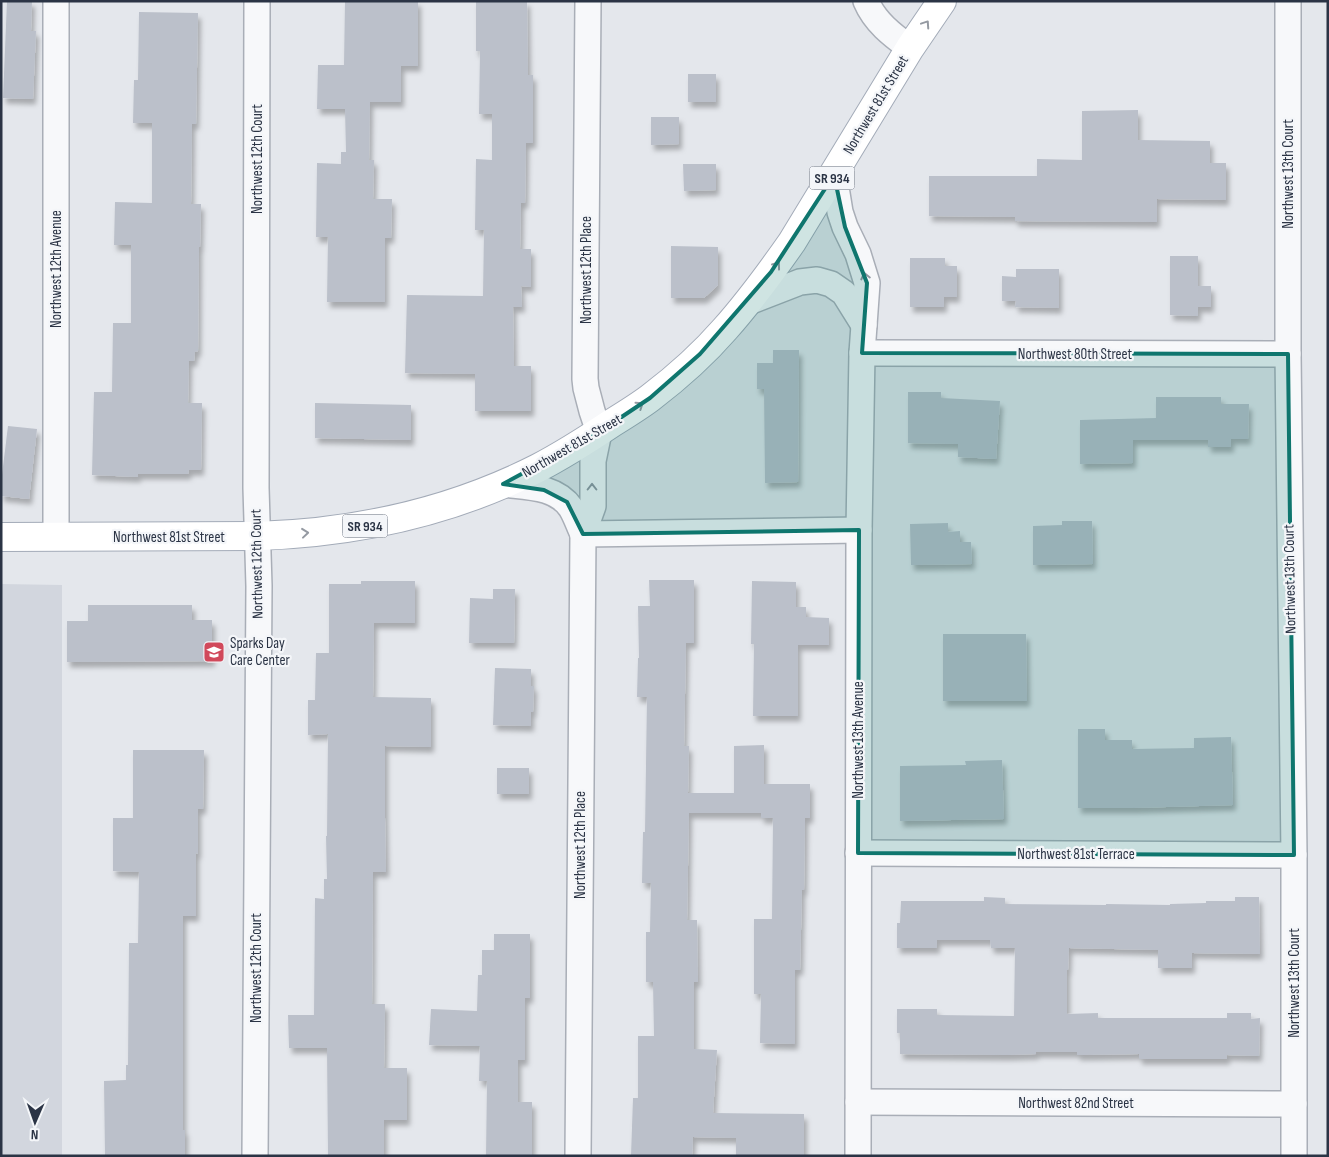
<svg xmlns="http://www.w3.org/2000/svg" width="1329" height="1157" viewBox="0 0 1329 1157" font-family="'Sofia Sans Condensed',sans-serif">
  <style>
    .built { fill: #d2d6de }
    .building { fill: #bbc0ca; filter: url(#shadow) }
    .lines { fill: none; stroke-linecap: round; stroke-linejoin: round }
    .street-casing { stroke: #a9aeb7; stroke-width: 28 }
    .primary-casing { stroke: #a3abb8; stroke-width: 30 }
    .street { stroke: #f7f8fa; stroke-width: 25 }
    .primary { stroke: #fff; stroke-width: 28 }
    .oneway { stroke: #959aa2 }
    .oneway2 { stroke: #9196a0 }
    .marked { fill: #0f766e; fill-opacity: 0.2; stroke: #0f766e; stroke-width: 4; stroke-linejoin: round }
    .labels { text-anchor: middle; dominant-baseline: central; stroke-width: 4.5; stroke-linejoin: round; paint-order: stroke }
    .shield { fill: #f4f6f9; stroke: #676e7b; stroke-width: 1 }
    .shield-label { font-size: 14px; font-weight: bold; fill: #2b3445 }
    .street-label { font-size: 15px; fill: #2b3445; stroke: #f4f6f9 }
    .poi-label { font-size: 15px; fill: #2b3445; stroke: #f4f6f9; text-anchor: start }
  </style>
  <defs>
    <filter id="shadow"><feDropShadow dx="3" dy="5.5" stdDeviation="2.5" flood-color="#0004"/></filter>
  </defs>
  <rect width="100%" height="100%" fill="#e4e7ec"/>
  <path class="built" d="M 1,584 L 62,585 L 62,1156 L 1,1156 Z"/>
  <g class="building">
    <path d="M 7,1 L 32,1 L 31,31 L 36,31 L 33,99 L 3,98 Z"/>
    <path d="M 345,1 L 418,1 L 418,66 L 401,66 L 401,102 L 370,102 L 369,160 L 374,160 L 373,199 L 392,199 L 391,238 L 385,238 L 385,302 L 327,302 L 328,237 L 316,237 L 317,163 L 341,164 L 341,152 L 346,152 L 345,109 L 317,109 L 318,65 L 344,65 Z"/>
    <path d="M 476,1 L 527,1 L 528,75 L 533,75 L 533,143 L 526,143 L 525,203 L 521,203 L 520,249 L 531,249 L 531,287 L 521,286 L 522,307 L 513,307 L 514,366 L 531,366 L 531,411 L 475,411 L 475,374 L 405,373 L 407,295 L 483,296 L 484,230 L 475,230 L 476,159 L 492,160 L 492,114 L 479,114 L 480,51 L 476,51 Z"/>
    <path d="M 139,12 L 198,13 L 196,124 L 192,124 L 191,204 L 201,204 L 200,247 L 199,247 L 198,351 L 195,352 L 194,361 L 189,361 L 188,403 L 202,403 L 201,470 L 189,470 L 188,474 L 138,474 L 138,477 L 92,475 L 94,392 L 112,392 L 113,323 L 131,323 L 131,245 L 114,245 L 115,202 L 152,203 L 152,123 L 133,123 L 134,80 L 138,80 Z"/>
    <rect x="688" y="74" width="28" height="28"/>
    <path d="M 1138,110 L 1138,140 L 1210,141 L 1210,163 L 1226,163 L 1226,200 L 1157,199 L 1157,222 L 1015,221 L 1015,217 L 929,216 L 929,176 L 1037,176 L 1037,159 L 1082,160 L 1082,111 Z"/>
    <path d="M 651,117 L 679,117 L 679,144 L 651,145 Z"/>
    <path d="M 683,164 L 716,164 L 716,190 L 684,191 Z"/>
    <path d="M 671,246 L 718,247 L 718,285 L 704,298 L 671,298 Z"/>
    <path d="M 1170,256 L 1198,256 L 1198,286 L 1211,286 L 1211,307 L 1198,307 L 1198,316 L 1170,315 Z"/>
    <path d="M 910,258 L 945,258 L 945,266 L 957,266 L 957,297 L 944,297 L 944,307 L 910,307 Z"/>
    <path d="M 1016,269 L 1059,269 L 1059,308 L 1015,307 L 1016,301 L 1002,301 L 1002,276 L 1016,277 Z"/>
    <path d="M 773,350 L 799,350 L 798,482 L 765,483 L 764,389 L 757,389 L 757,363 L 773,363 Z"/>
    <path d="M 908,392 L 941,392 L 941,398 L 1000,401 L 996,459 L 958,457 L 958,444 L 908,443 Z"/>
    <path d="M 1156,397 L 1221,397 L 1221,404 L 1249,404 L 1248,439 L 1231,439 L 1231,447 L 1208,447 L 1208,440 L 1133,440 L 1133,463 L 1080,464 L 1080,420 L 1156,418 Z"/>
    <path d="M 315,403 L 411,405 L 411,440 L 315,438 Z"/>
    <path d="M 8,426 L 37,429 L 29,499 L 1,496 L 1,483 Z"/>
    <path d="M 1062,521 L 1092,521 L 1093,564 L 1033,565 L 1033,526 L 1062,525 Z"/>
    <path d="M 948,523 L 948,532 L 960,531 L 960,542 L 971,542 L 972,564 L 911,565 L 910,524 Z"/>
    <path d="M 649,580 L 694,580 L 694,643 L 686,643 L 684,746 L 689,746 L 688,793 L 734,793 L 734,746 L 764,745 L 764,784 L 810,784 L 810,818 L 805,818 L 804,890 L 802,890 L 800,970 L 795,970 L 795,1044 L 760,1043 L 761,994 L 754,994 L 754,919 L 772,919 L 773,818 L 761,818 L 761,813 L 689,813 L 687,920 L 697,920 L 698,982 L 694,982 L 694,1049 L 717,1050 L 713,1113 L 804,1114 L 804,1156 L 736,1156 L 736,1138 L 693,1137 L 692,1156 L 631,1156 L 633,1098 L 638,1098 L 638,1036 L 654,1036 L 653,982 L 646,982 L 646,932 L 650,932 L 651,883 L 642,883 L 643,832 L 645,832 L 647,697 L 637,697 L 638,658 L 639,658 L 638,606 L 650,606 Z"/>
    <path d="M 361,581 L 415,581 L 415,623 L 374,623 L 373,697 L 431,698 L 431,747 L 385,746 L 385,818 L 386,872 L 373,872 L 372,1004 L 385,1004 L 384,1068 L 407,1068 L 407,1120 L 384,1120 L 384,1156 L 328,1156 L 327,1048 L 289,1048 L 288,1015 L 314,1015 L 315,898 L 324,899 L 324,879 L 327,879 L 326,836 L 327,836 L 328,734 L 308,735 L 308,700 L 315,700 L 316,653 L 329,653 L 329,584 L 361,584 Z"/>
    <path d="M 752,581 L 796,582 L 796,607 L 806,607 L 806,617 L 829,618 L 829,645 L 798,645 L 798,716 L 753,716 L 754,644 L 751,644 Z"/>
    <path d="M 493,589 L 515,589 L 514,643 L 469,643 L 470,598 L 493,599 Z"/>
    <path d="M 88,605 L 192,605 L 192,620 L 212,620 L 212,661 L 67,662 L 67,621 L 88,621 Z"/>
    <path d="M 943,634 L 1026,634 L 1027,701 L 943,701 Z"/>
    <path d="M 495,668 L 531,669 L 531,686 L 534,686 L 533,712 L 531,712 L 531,726 L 493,725 Z"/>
    <path d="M 1078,729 L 1105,729 L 1105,740 L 1132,740 L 1132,749 L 1194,748 L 1194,738 L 1231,737 L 1233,805 L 1133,808 L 1078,808 Z"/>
    <path d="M 133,750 L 204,750 L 203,809 L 198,809 L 198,854 L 196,853 L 196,916 L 183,916 L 183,1130 L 185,1130 L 185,1156 L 105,1156 L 104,1081 L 126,1080 L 126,1065 L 128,1065 L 129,943 L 138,943 L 139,872 L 113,871 L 113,818 L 133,818 Z"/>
    <path d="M 1002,760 L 1004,819 L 900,821 L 900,766 L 966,765 L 965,761 Z"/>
    <rect x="497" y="768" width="32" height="26"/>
    <path d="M 984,897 L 1005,898 L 1005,904 L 1106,905 L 1106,904 L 1170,905 L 1170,904 L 1206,903 L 1206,901 L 1235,901 L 1235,897 L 1259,897 L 1260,954 L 1192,953 L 1192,968 L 1158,968 L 1158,950 L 1069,948 L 1068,970 L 1067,970 L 1067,1014 L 1098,1013 L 1098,1018 L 1227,1018 L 1227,1013 L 1251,1013 L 1251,1019 L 1260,1018 L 1259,1056 L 1227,1055 L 1227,1059 L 1139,1059 L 1139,1054 L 1077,1055 L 1077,1052 L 1036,1052 L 1036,1054 L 1005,1055 L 900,1054 L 900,1033 L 897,1033 L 897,1009 L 937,1009 L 937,1015 L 1014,1016 L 1015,948 L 991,948 L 990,940 L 937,940 L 937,948 L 897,948 L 897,923 L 900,923 L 901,901 L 984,901 Z"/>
    <path d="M 494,934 L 530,934 L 530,998 L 525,998 L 525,1060 L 518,1060 L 518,1102 L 532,1102 L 532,1156 L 486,1156 L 487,1081 L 479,1081 L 480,1046 L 429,1045 L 431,1009 L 477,1011 L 478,975 L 482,975 L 482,950 L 494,950 Z"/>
  </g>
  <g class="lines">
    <g class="street-casing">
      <g id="street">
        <path d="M 866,1 C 875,22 892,35 910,48"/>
        <path d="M 1288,1 L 1288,354 L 1294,855 L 1294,1156"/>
        <path d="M 834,175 L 840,212 L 845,227 L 858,254 L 867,283 L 862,353 L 859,530 L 858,1156"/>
        <path d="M 746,303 L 800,282 L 817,280 L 831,284 L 844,293 L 864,325"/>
        <path d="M 862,353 L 1288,354"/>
        <path d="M 503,484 C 527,487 556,486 571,508 C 576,516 579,526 583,534"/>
        <path d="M 583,534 L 859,530"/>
        <path d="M 56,537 L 56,1"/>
        <path d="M 858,853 L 1294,855"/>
        <path d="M 858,1102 L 1294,1104"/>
        <path d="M 255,1156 L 259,586 L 256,488 L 257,1"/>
        <path d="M 578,1156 L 583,534 L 593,506 L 593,461 L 599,432 L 592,411 L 586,388 L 585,379 L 588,1"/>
      </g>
    </g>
    <g class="primary-casing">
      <path id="primary" d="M 1,537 L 257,536 C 354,533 451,512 538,468 C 563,455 588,439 612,423 C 625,415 638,407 650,398 C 675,379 705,352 725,329 C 749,302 771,272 792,242 L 910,48 L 942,1"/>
    </g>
    <use href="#street" class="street"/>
    <use href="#primary" class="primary"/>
  </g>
  <defs><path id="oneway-chevron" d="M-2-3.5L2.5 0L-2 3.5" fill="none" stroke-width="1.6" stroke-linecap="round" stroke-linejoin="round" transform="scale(1.25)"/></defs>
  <g class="oneway">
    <use href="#oneway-chevron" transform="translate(926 24) rotate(-56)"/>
    <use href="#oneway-chevron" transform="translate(777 265) rotate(-54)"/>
    <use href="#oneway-chevron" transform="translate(640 405) rotate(-34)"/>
    <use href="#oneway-chevron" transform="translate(305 533) rotate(-6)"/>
  </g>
  <g class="oneway2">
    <use href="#oneway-chevron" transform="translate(865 276) rotate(-103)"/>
    <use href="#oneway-chevron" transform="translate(592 487) rotate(-90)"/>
  </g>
  <path class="marked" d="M 834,175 L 845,227 L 867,283 L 862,353 L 1288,354 L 1294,855 L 858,853 L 859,530 L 583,534 L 567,502 L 544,490 L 503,484 L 599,432 L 650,398 L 700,354 L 771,272 Z"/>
  <defs>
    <g id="school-square" transform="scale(1.125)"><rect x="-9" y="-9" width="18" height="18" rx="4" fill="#d1495b" stroke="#f4f6f9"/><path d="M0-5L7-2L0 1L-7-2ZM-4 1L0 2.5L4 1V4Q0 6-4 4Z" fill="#fff"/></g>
  </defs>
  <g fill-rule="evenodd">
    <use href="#school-square" x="214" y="652"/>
  </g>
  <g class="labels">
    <g class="shield">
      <rect x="809.5" y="166.5" width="45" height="23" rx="4"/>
      <rect x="342.5" y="514.5" width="45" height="23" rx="4"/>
    </g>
    <g class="shield-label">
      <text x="832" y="178">SR 934</text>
      <text x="365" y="526">SR 934</text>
    </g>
    <g class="street-label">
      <text transform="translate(876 105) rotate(-59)">Northwest 81st Street</text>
      <text transform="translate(257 159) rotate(-90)">Northwest 12th Court</text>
      <text transform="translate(1288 174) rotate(-90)">Northwest 13th Court</text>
      <text transform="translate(56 269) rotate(-90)">Northwest 12th Avenue</text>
      <text transform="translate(586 270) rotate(-90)">Northwest 12th Place</text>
      <text x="1075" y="354">Northwest 80th Street</text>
      <text transform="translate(572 446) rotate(-30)">Northwest 81st Street</text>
      <text x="169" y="537">Northwest 81st Street</text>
      <text transform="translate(257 564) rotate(-91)">Northwest 12th Court</text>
      <text transform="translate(1290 579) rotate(-91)">Northwest 13th Court</text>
      <text transform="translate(858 740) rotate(-90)">Northwest 13th Avenue</text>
      <text transform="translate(580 845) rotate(-90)">Northwest 12th Place</text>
      <text x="1076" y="854">Northwest 81st Terrace</text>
      <text transform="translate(256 968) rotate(-90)">Northwest 12th Court</text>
      <text transform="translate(1294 983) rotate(-90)">Northwest 13th Court</text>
      <text x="1076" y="1103">Northwest 82nd Street</text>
    </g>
    <g class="poi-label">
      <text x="230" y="643">Sparks Day<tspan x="230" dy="17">Care Center</tspan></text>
    </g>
  </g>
  <rect width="1329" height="1157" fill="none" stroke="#2b3445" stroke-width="5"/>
  <g transform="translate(35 1122) rotate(182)" stroke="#f4f6f9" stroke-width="4" paint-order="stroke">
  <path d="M0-4L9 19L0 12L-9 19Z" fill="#2b3445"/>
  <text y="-8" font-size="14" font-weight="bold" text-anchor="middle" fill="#2b3445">N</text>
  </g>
</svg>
